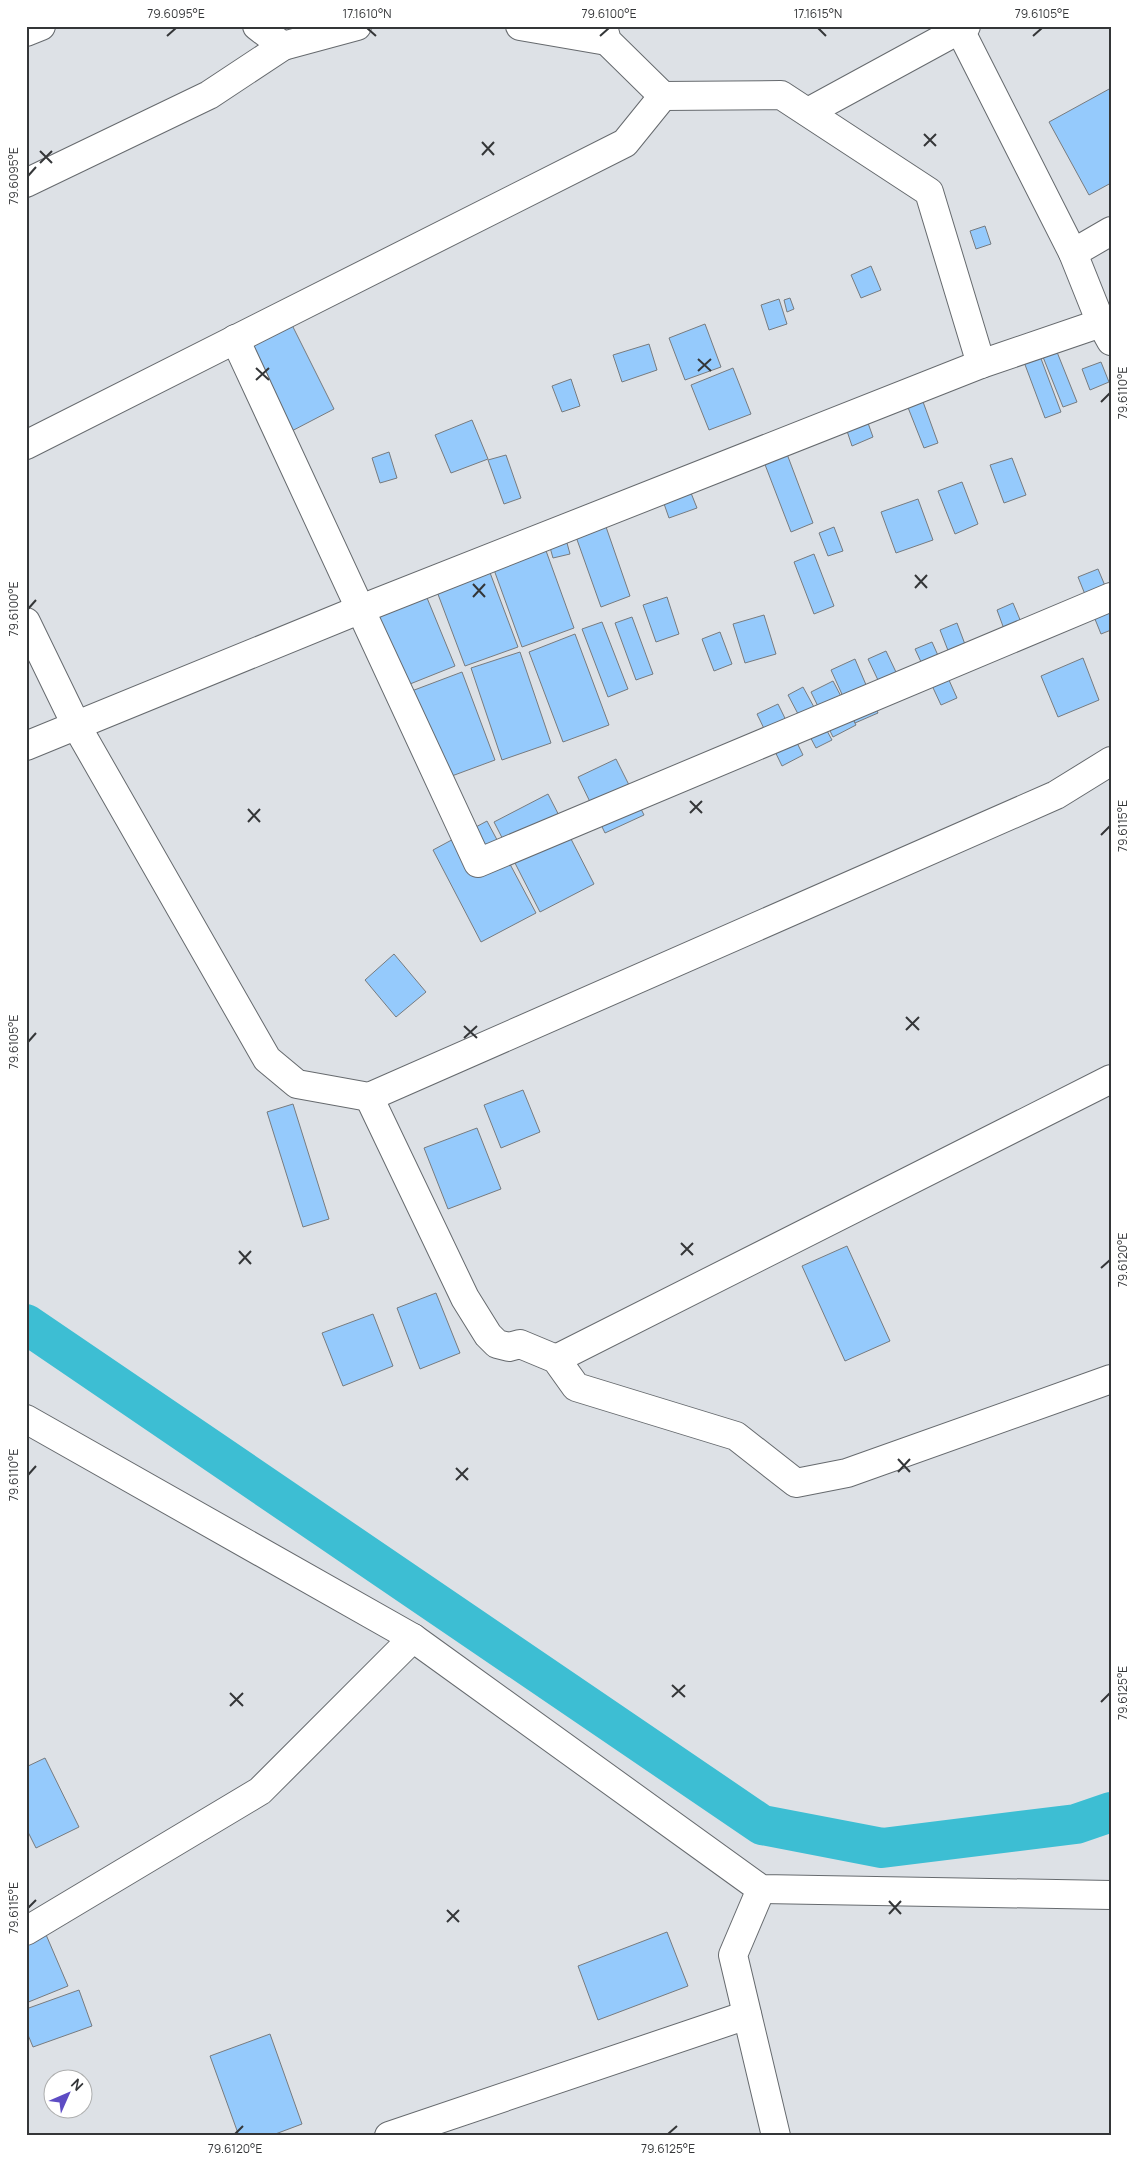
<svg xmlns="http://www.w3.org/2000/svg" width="1137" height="2162" viewBox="0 0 1137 2162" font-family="Manrope,sans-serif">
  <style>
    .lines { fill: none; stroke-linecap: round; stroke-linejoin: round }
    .canal { stroke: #3dbed3; stroke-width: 40 }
    .building { fill: #95cafc; stroke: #777b7f }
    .minor-casing { stroke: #666a6e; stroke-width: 30 }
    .minor { stroke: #fff; stroke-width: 28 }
    .ticks { fill: none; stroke: #343638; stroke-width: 2 }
    .neatline { fill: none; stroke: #343638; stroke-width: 2 }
    .ticks-label { font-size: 12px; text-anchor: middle; fill: #343638 }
  </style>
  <rect width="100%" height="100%" fill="#dde1e6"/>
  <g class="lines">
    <path class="canal" d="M 26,1324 L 762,1825 L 882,1848 L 1076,1824 L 1111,1812"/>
  </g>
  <g class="building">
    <path d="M 1111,88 L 1111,183 L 1089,195 L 1049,122 Z"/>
    <path d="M 985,226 L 991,244 L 976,249 L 970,231 Z"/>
    <path d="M 871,266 L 881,290 L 861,298 L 851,275 Z"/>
    <path d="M 790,298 L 794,309 L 787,312 L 784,300 Z"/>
    <path d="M 779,299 L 787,324 L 769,330 L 761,305 Z"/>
    <path d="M 291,323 L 334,409 L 286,434 L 242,347 Z"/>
    <path d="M 705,324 L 721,367 L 685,380 L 669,338 Z"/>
    <path d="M 649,344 L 657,370 L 622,382 L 613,355 Z"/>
    <path d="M 1055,347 L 1077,402 L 1063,407 L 1041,352 Z"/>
    <path d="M 1040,356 L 1061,412 L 1045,418 L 1024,362 Z"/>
    <path d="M 1101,362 L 1109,382 L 1090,390 L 1082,369 Z"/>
    <path d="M 733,368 L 751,414 L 709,430 L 691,385 Z"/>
    <path d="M 571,379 L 580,406 L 562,412 L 552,386 Z"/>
    <path d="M 922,399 L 938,443 L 924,448 L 907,405 Z"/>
    <path d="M 472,420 L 488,459 L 451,473 L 435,435 Z"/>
    <path d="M 868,423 L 873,437 L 852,446 L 847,431 Z"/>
    <path d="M 389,452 L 397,478 L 380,483 L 372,458 Z"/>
    <path d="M 787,454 L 813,523 L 791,532 L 764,462 Z"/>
    <path d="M 506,455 L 521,498 L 504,504 L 488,460 Z"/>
    <path d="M 1012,458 L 1026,495 L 1004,503 L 990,465 Z"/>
    <path d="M 962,482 L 978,524 L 955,534 L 938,491 Z"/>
    <path d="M 689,488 L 697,508 L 669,518 L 662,498 Z"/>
    <path d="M 918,499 L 933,540 L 896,553 L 881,512 Z"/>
    <path d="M 605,524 L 630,596 L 601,607 L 575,534 Z"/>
    <path d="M 834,527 L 843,551 L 828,556 L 819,533 Z"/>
    <path d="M 564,532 L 570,554 L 553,558 L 547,537 Z"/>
    <path d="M 545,548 L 574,628 L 522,647 L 493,567 Z"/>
    <path d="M 814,554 L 834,606 L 814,614 L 794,562 Z"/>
    <path d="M 1098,569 L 1111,600 L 1111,630 L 1101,634 L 1078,577 Z"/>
    <path d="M 489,570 L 518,647 L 465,666 L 436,589 Z"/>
    <path d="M 425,593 L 455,666 L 405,686 L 375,614 Z"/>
    <path d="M 667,597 L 679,634 L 656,642 L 643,605 Z"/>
    <path d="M 1013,603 L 1021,622 L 1004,629 L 997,610 Z"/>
    <path d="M 764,615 L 776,654 L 745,663 L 733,624 Z"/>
    <path d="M 632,617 L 653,674 L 636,680 L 615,623 Z"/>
    <path d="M 602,622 L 628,689 L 608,697 L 582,629 Z"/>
    <path d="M 957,623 L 966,647 L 949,653 L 940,630 Z"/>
    <path d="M 720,632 L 732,664 L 714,671 L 702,639 Z"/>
    <path d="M 575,634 L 609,725 L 563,742 L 529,652 Z"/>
    <path d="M 932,642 L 957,698 L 941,705 L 915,649 Z"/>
    <path d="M 886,651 L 904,689 L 886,697 L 868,659 Z"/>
    <path d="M 520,652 L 551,743 L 502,760 L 471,668 Z"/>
    <path d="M 1083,658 L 1099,700 L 1058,717 L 1041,676 Z"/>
    <path d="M 855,659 L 878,713 L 855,723 L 831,670 Z"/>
    <path d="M 462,672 L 495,760 L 441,780 L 409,692 Z"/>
    <path d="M 833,681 L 856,725 L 833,737 L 811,692 Z"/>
    <path d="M 803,687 L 832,740 L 816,748 L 788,695 Z"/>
    <path d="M 778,704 L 803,755 L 782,766 L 757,714 Z"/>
    <path d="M 616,759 L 644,815 L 605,833 L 578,777 Z"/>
    <path d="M 548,794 L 594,884 L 540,912 L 494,822 Z"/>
    <path d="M 487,821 L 536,913 L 481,942 L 433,850 Z"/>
    <path d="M 394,954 L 426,992 L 396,1017 L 365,980 Z"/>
    <path d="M 523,1090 L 540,1132 L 501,1148 L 484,1105 Z"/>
    <path d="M 293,1104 L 329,1219 L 303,1227 L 267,1112 Z"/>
    <path d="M 477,1128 L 501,1189 L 448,1209 L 424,1148 Z"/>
    <path d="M 847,1246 L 890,1341 L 845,1361 L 802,1266 Z"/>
    <path d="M 436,1293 L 460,1353 L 420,1369 L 397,1308 Z"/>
    <path d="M 373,1314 L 393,1366 L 343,1386 L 322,1333 Z"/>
    <path d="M 45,1758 L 79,1827 L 36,1848 L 26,1828 L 26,1767 Z"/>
    <path d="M 44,1930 L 68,1986 L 26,2003 L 26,1938 Z"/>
    <path d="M 667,1932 L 688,1986 L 598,2020 L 578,1966 Z"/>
    <path d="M 79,1990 L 92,2026 L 33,2047 L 26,2030 L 26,2009 Z"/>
    <path d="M 270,2034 L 302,2124 L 270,2136 L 239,2136 L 210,2056 Z"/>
  </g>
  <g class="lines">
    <g class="minor-casing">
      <g id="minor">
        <path d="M 257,26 L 283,46"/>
        <path d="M 520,26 L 607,41"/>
        <path d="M 603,26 L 607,41 L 663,96 L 781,95 L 929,192 L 981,364"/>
        <path d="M 958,26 L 1073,253 L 1101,323 L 1111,341"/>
        <path d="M 26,32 L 41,26"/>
        <path d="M 808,112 L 966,26"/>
        <path d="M 26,183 L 209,95 L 283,46 L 357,26"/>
        <path d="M 1073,253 L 1111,231"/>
        <path d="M 235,339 L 478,863 L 1111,597"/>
        <path d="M 26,445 L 625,143 L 663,96"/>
        <path d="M 26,622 L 76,725 L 267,1059 L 297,1084 L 369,1097 L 1056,795 L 1111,761"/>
        <path d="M 26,746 L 361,609 L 981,364 L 1101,323"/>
        <path d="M 369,1097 L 465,1298 L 488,1335 L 497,1344 L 509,1347 L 520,1344 L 556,1359 L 576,1387 L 736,1436 L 796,1483 L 847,1473 L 1111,1379"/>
        <path d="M 556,1359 L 1111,1079"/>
        <path d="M 26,1419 L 413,1638 L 761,1889 L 1111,1895"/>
        <path d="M 761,1889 L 733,1955 L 776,2136"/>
        <path d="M 26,1931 L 260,1791 L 413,1638"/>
        <path d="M 389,2136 L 747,2015"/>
      </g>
    </g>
    <use href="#minor" class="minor"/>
  </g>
  <path class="ticks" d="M 367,28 L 376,36M 818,28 L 826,36M 167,36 L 176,28M 600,36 L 609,28M 1033,36 L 1042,28M 924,134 L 936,146M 482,142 L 494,155M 924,146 L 936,134M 40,151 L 52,163M 482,155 L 494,142M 40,163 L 52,151M 28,176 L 36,167M 698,359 L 711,371M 256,368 L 269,380M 698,371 L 711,359M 256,380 L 269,368M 1101,402 L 1110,393M 915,575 L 927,588M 473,584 L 485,597M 915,588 L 927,575M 473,597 L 485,584M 28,609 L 36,600M 690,801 L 702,813M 248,809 L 260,822M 690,813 L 702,801M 248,822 L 260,809M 1101,835 L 1110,826M 906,1017 L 919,1030M 464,1026 L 477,1038M 906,1030 L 919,1017M 464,1038 L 477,1026M 28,1042 L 36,1033M 681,1243 L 693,1255M 239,1251 L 251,1264M 681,1255 L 693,1243M 239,1264 L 251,1251M 1101,1268 L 1110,1260M 898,1459 L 910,1472M 456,1468 L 468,1480M 898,1472 L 910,1459M 28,1475 L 36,1466M 456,1480 L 468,1468M 672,1685 L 685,1697M 230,1693 L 243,1706M 672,1697 L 685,1685M 1101,1702 L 1110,1693M 230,1706 L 243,1693M 889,1901 L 901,1914M 28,1908 L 36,1900M 447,1910 L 459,1922M 889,1914 L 901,1901M 447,1922 L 459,1910M 235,2134 L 243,2126M 668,2134 L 677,2126"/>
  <rect width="1137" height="2162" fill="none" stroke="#ffffff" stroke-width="55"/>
  <g transform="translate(68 2094) rotate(45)"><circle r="24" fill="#ffffff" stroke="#aeafaf"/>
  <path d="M0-4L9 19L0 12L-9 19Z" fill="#5d4cc4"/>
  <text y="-8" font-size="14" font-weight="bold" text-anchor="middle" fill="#343638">N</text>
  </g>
  <rect x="28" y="28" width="1082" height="2106" class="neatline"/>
  <g class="ticks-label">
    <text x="176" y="18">79.6095°E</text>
    <text x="367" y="18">17.1610°N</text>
    <text x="609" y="18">79.6100°E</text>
    <text x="818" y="18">17.1615°N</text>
    <text x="1042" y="18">79.6105°E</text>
    <text transform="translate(14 176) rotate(-90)" y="4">79.6095°E</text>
    <text transform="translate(1123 393) rotate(-90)" y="4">79.6110°E</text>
    <text transform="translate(14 609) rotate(-90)" y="4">79.6100°E</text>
    <text transform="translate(1123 826) rotate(-90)" y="4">79.6115°E</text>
    <text transform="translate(14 1042) rotate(-90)" y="4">79.6105°E</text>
    <text transform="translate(1123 1260) rotate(-90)" y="4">79.6120°E</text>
    <text transform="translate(14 1475) rotate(-90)" y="4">79.6110°E</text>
    <text transform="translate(1123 1693) rotate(-90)" y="4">79.6125°E</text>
    <text transform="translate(14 1908) rotate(-90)" y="4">79.6115°E</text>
    <text x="235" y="2153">79.6120°E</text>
    <text x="668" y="2153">79.6125°E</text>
  </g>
</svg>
